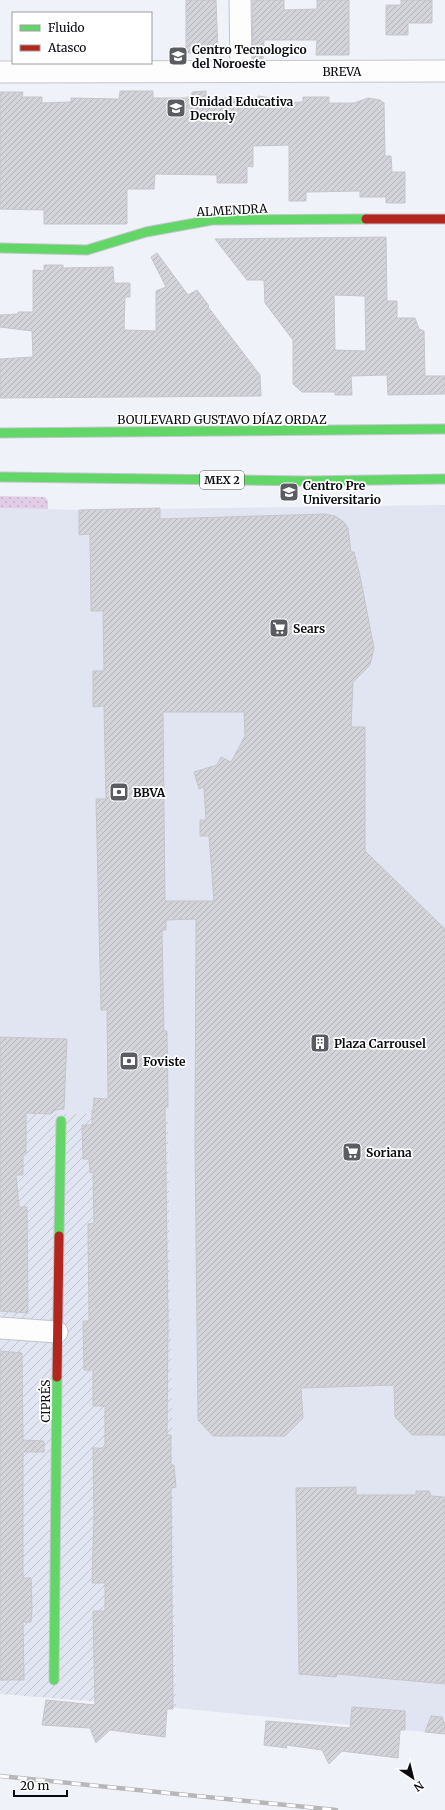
<svg xmlns="http://www.w3.org/2000/svg" width="445" height="1810" viewBox="0 0 445 1810" font-family="Merriweather,serif">
  <style>
    .built { fill: #e0e5f1 }
    .industrial { fill: url(#industrial-furrows) }
    .grass { fill: url(#grass-dots) }
    .building { fill: url(#building-hatch); stroke: #c5c5cc; fill-rule: evenodd }
    .lines { fill: none; stroke-linecap: round; stroke-linejoin: round }
    .street-casing { stroke: #c2c5cc; stroke-width: 23 }
    .fast-casing { stroke: #c2c5cc; stroke-width: 11 }
    .jam-casing { stroke: #c2c5cc; stroke-width: 11 }
    .street { stroke: #fdfdfe; stroke-width: 21 }
    .fast { stroke: #63d668; stroke-width: 9 }
    .jam { stroke: #b3261e; stroke-width: 9 }
    .rail-casing { stroke: #b6b7b9; stroke-width: 4.5 }
    .rail { stroke: #fff; stroke-width: 3; stroke-dasharray: 9; stroke-linecap: butt }
    .labels { text-anchor: middle; dominant-baseline: central; stroke-width: 3.5; stroke-linejoin: round; paint-order: stroke }
    .shield { fill: #fff; stroke: #535458; stroke-width: 1 }
    .shield-label { font-size: 11px; font-weight: bold; fill: #090b11 }
    .poi-label { font-size: 12px; font-weight: bold; fill: #090b11; stroke: #fff; text-anchor: start }
    .street-label { font-size: 12px; fill: #090b11; stroke: #fff }
  </style>
  <defs>
    <pattern id="industrial-furrows" width="10" height="10" patternUnits="userSpaceOnUse"><rect width="10" height="10" fill="#e0e5f1"/><path d="M-1 1l2-2M0 10L10 0M9 11l2-2" fill="none" stroke="#bfc3ce"/></pattern>
    <pattern id="grass-dots" width="8" height="8" patternUnits="userSpaceOnUse"><rect width="8" height="8" fill="#e2cde7"/><path d="M2 2h.1M6 6h.1" fill="none" stroke="#c1afc5" stroke-width="1.8" stroke-linecap="round"/></pattern>
    <pattern id="building-hatch" width="6" height="6" patternUnits="userSpaceOnUse"><rect width="6" height="6" fill="#d3d3da"/><path d="M-1 1l2-2M0 6l6-6M5 7l2-2" fill="none" stroke="#b4b4ba"/></pattern>
  </defs>
  <rect width="100%" height="100%" fill="#f0f2f9"/>
  <path class="built" d="M 445,505 L 445,1734 L 176,1708 L 168,1115 L 30,1113 L 0,1096 L 0,508 L 79,510 Z"/>
  <path class="industrial" d="M 0,1096 L 31,1113 L 168,1115 L 176,1708 L 0,1694 Z"/>
  <path class="grass" d="M 0,496 L 45,497 L 48,501 L 48,509 L 0,508 Z"/>
  <g class="building">
    <path d="M 186,0 L 216,0 L 218,52 L 186,53 Z"/>
    <path d="M 252,0 L 284,0 L 284,10 L 317,9 L 317,0 L 349,0 L 349,55 L 316,55 L 317,40 L 264,40 L 263,59 L 253,59 Z"/>
    <path d="M 401,0 L 432,0 L 432,23 L 408,23 L 408,35 L 386,35 L 386,5 L 401,5 Z"/>
    <path d="M 120,91 L 153,91 L 153,98 L 187,98 L 187,97 L 192,96 L 192,92 L 206,91 L 206,96 L 210,96 L 211,98 L 258,98 L 258,96 L 272,98 L 274,103 L 303,102 L 303,97 L 329,97 L 329,103 L 354,103 L 368,98 L 380,100 L 384,103 L 385,156 L 391,156 L 392,172 L 405,172 L 405,203 L 386,203 L 386,197 L 360,197 L 360,191 L 306,192 L 306,201 L 289,201 L 289,145 L 253,146 L 253,167 L 247,166 L 247,183 L 217,183 L 217,175 L 155,174 L 154,189 L 127,189 L 127,224 L 44,224 L 44,210 L 0,209 L 0,92 L 23,92 L 22,97 L 42,97 L 42,103 L 71,102 L 71,98 L 119,99 Z"/>
    <path d="M 386,237 L 387,301 L 397,301 L 397,318 L 415,318 L 419,329 L 424,331 L 425,376 L 445,376 L 445,394 L 388,395 L 387,375 L 351,376 L 352,395 L 335,395 L 335,392 L 302,392 L 293,384 L 293,340 L 265,303 L 264,280 L 247,280 L 215,239 ZM 334,295 L 365,296 L 366,351 L 335,350 Z"/>
    <path d="M 157,253 L 188,295 L 197,290 L 209,306 L 208,307 L 260,375 L 261,396 L 0,398 L 0,359 L 33,357 L 32,331 L 0,327 L 0,315 L 18,314 L 18,312 L 33,312 L 33,270 L 44,271 L 44,265 L 63,265 L 63,268 L 113,267 L 114,283 L 130,283 L 130,297 L 125,297 L 124,330 L 156,331 L 156,291 L 166,287 L 151,257 Z"/>
    <path d="M 160,508 L 160,519 L 325,514 L 335,516 L 344,522 L 348,528 L 351,552 L 354,552 L 360,576 L 374,648 L 370,665 L 353,682 L 351,727 L 365,727 L 365,851 L 445,929 L 445,1435 L 412,1435 L 395,1417 L 394,1385 L 301,1388 L 303,1418 L 285,1436 L 213,1436 L 198,1420 L 195,1145 L 196,919 L 166,920 L 166,930 L 162,930 L 164,1031 L 167,1031 L 168,1107 L 165,1107 L 168,1321 L 167,1435 L 171,1435 L 171,1465 L 174,1465 L 176,1487 L 171,1488 L 173,1709 L 167,1709 L 165,1737 L 110,1730 L 96,1743 L 90,1728 L 42,1725 L 46,1700 L 95,1705 L 93,1611 L 105,1611 L 105,1583 L 92,1583 L 94,1516 L 93,1448 L 105,1448 L 105,1406 L 93,1406 L 93,1370 L 84,1370 L 83,1321 L 89,1321 L 88,1224 L 94,1223 L 93,1172 L 90,1173 L 89,1159 L 83,1159 L 82,1125 L 92,1125 L 92,1110 L 93,1110 L 94,1098 L 108,1099 L 107,1010 L 101,1010 L 96,799 L 106,799 L 104,706 L 93,707 L 93,671 L 104,671 L 103,611 L 91,611 L 90,534 L 79,535 L 79,510 ZM 163,712 L 244,712 L 245,736 L 231,762 L 221,757 L 217,765 L 194,772 L 199,789 L 204,787 L 206,820 L 200,820 L 200,836 L 209,836 L 214,901 L 165,901 Z"/>
    <path d="M 0,1037 L 67,1039 L 64,1109 L 55,1110 L 51,1114 L 26,1113 L 26,1153 L 23,1153 L 23,1175 L 16,1175 L 19,1207 L 27,1207 L 28,1313 L 0,1311 Z"/>
    <path d="M 0,1351 L 22,1353 L 23,1440 L 44,1441 L 44,1452 L 23,1452 L 23,1578 L 31,1578 L 32,1609 L 31,1622 L 23,1622 L 24,1680 L 0,1680 Z"/>
    <path d="M 356,1487 L 356,1495 L 416,1495 L 416,1491 L 429,1491 L 431,1496 L 445,1497 L 445,1684 L 337,1674 L 336,1677 L 299,1674 L 296,1488 Z"/>
    <path d="M 352,1707 L 405,1711 L 405,1730 L 400,1730 L 398,1758 L 342,1751 L 329,1764 L 322,1750 L 286,1745 L 287,1748 L 264,1745 L 266,1721 L 350,1728 Z"/>
    <path d="M 431,1716 L 442,1717 L 445,1724 L 445,1734 L 425,1732 Z"/>
  </g>
  <g class="lines">
    <g class="street-casing">
      <g id="street">
        <path d="M 240,0 L 241,70"/>
        <path d="M 0,72 L 445,71"/>
        <path d="M 0,1328 L 57,1332"/>
      </g>
    </g>
    <g class="fast-casing">
      <g id="fast">
        <path d="M 0,248 L 87,250 L 146,232 L 212,220 L 366,219"/>
        <path d="M 0,433 L 445,429"/>
        <path d="M 0,477 L 306,481 L 445,479"/>
        <path d="M 59,1236 L 61,1121"/>
        <path d="M 54,1680 L 57,1377"/>
      </g>
    </g>
    <g class="jam-casing">
      <g id="jam">
        <path d="M 366,219 L 445,219"/>
        <path d="M 57,1377 L 59,1236"/>
      </g>
    </g>
    <use href="#street" class="street"/>
    <use href="#fast" class="fast"/>
    <use href="#jam" class="jam"/>
    <g class="rail-casing">
      <path id="rail" d="M 0,1776 L 336,1810"/>
    </g>
    <use href="#rail" class="rail"/>
  </g>
  <defs>
    <g id="university-square" transform="scale(1)"><rect x="-9" y="-9" width="18" height="18" rx="4" fill="#5a5c62" stroke="#fff"/><path d="M0-5L7-2L0 1L-7-2ZM-4 1L0 2.5L4 1V4Q0 6-4 4Z" fill="#fff"/></g>
    <g id="school-square" transform="scale(1)"><rect x="-9" y="-9" width="18" height="18" rx="4" fill="#5a5c62" stroke="#fff"/><path d="M0-5L7-2L0 1L-7-2ZM-4 1L0 2.5L4 1V4Q0 6-4 4Z" fill="#fff"/></g>
    <g id="supermarket-square" transform="scale(1)"><rect x="-9" y="-9" width="18" height="18" rx="4" fill="#5a5c62" stroke="#fff"/><path d="M-6-5.5h2.5l.6 2H6L4.5 2H-2.5L-4.4-4H-6ZM-1.5 3.2a1.3 1.3 0 1 0 .1 0ZM3 3.2a1.3 1.3 0 1 0 .1 0Z" fill="#fff"/></g>
    <g id="bank-square" transform="scale(1)"><rect x="-9" y="-9" width="18" height="18" rx="4" fill="#5a5c62" stroke="#fff"/><path d="M-6-4H6V4H-6ZM0-2.3a2.3 2.3 0 1 0 0 4.6a2.3 2.3 0 1 0 0-4.6Z" fill="#fff"/></g>
    <g id="building-square" transform="scale(1)"><rect x="-9" y="-9" width="18" height="18" rx="4" fill="#5a5c62" stroke="#fff"/><path d="M-4-6H4V6H1V3H-1V6H-4ZM-2.5-4.3h1.7v1.8h-1.7ZM.8-4.3h1.7v1.8H.8ZM-2.5-1h1.7V.8h-1.7ZM.8-1h1.7V.8H.8Z" fill="#fff"/></g>
  </defs>
  <g fill-rule="evenodd">
    <use href="#university-square" x="178" y="56"/>
    <use href="#school-square" x="176" y="108"/>
    <use href="#university-square" x="289" y="492"/>
    <use href="#supermarket-square" x="279" y="628"/>
    <use href="#bank-square" x="119" y="792"/>
    <use href="#building-square" x="320" y="1043"/>
    <use href="#bank-square" x="129" y="1061"/>
    <use href="#supermarket-square" x="352" y="1152"/>
  </g>
  <g class="labels">
    <rect class="shield" x="200" y="471" width="44" height="18" rx="3"/>
    <g class="shield-label">
      <text x="222" y="480">MEX 2</text>
    </g>
    <g class="poi-label">
      <text x="192" y="49">Centro Tecnologico<tspan x="192" dy="14">del Noroeste</tspan></text>
      <text x="190" y="101">Unidad Educativa<tspan x="190" dy="14">Decroly</tspan></text>
      <text x="303" y="485">Centro Pre<tspan x="303" dy="14">Universitario</tspan></text>
      <text x="293" y="628">Sears</text>
      <text x="133" y="792">BBVA</text>
      <text x="334" y="1043">Plaza Carrousel</text>
      <text x="143" y="1061">Foviste</text>
      <text x="366" y="1152">Soriana</text>
    </g>
    <g class="street-label">
      <text x="342" y="71">BREVA</text>
      <text transform="translate(232 210) rotate(-3)">ALMENDRA</text>
      <text x="222" y="419">BOULEVARD GUSTAVO DÍAZ ORDAZ</text>
      <text transform="translate(45 1401) rotate(-90)">CIPRÉS</text>
    </g>
  </g>
  <rect x="12" y="12" width="140" height="52" fill="#ffffff" stroke="#9d9da0"/>
  <rect x="20" y="25" width="20" height="6" fill="#63d668" stroke="#9d9da0"/>
  <text x="48" y="32" font-size="12" fill="#090b11">Fluido</text>
  <rect x="20" y="45" width="20" height="6" fill="#b3261e" stroke="#9d9da0"/>
  <text x="48" y="52" font-size="12" fill="#090b11">Atasco</text>
  <g transform="translate(413 1778) rotate(145)" stroke="#ffffff" stroke-width="3" paint-order="stroke">
  <path d="M0-3L7 15L0 10L-7 15Z" fill="#090b11"/>
  <text y="-6" font-size="11" font-weight="bold" text-anchor="middle" fill="#090b11">N</text>
  </g>
  <path d="M14 1790v6h53v-6" fill="none" stroke="#090b11" stroke-width="2"/>
  <text x="20" y="1790" font-size="12" fill="#090b11" stroke="#ffffff" stroke-width="3" paint-order="stroke">20 m</text>
</svg>
